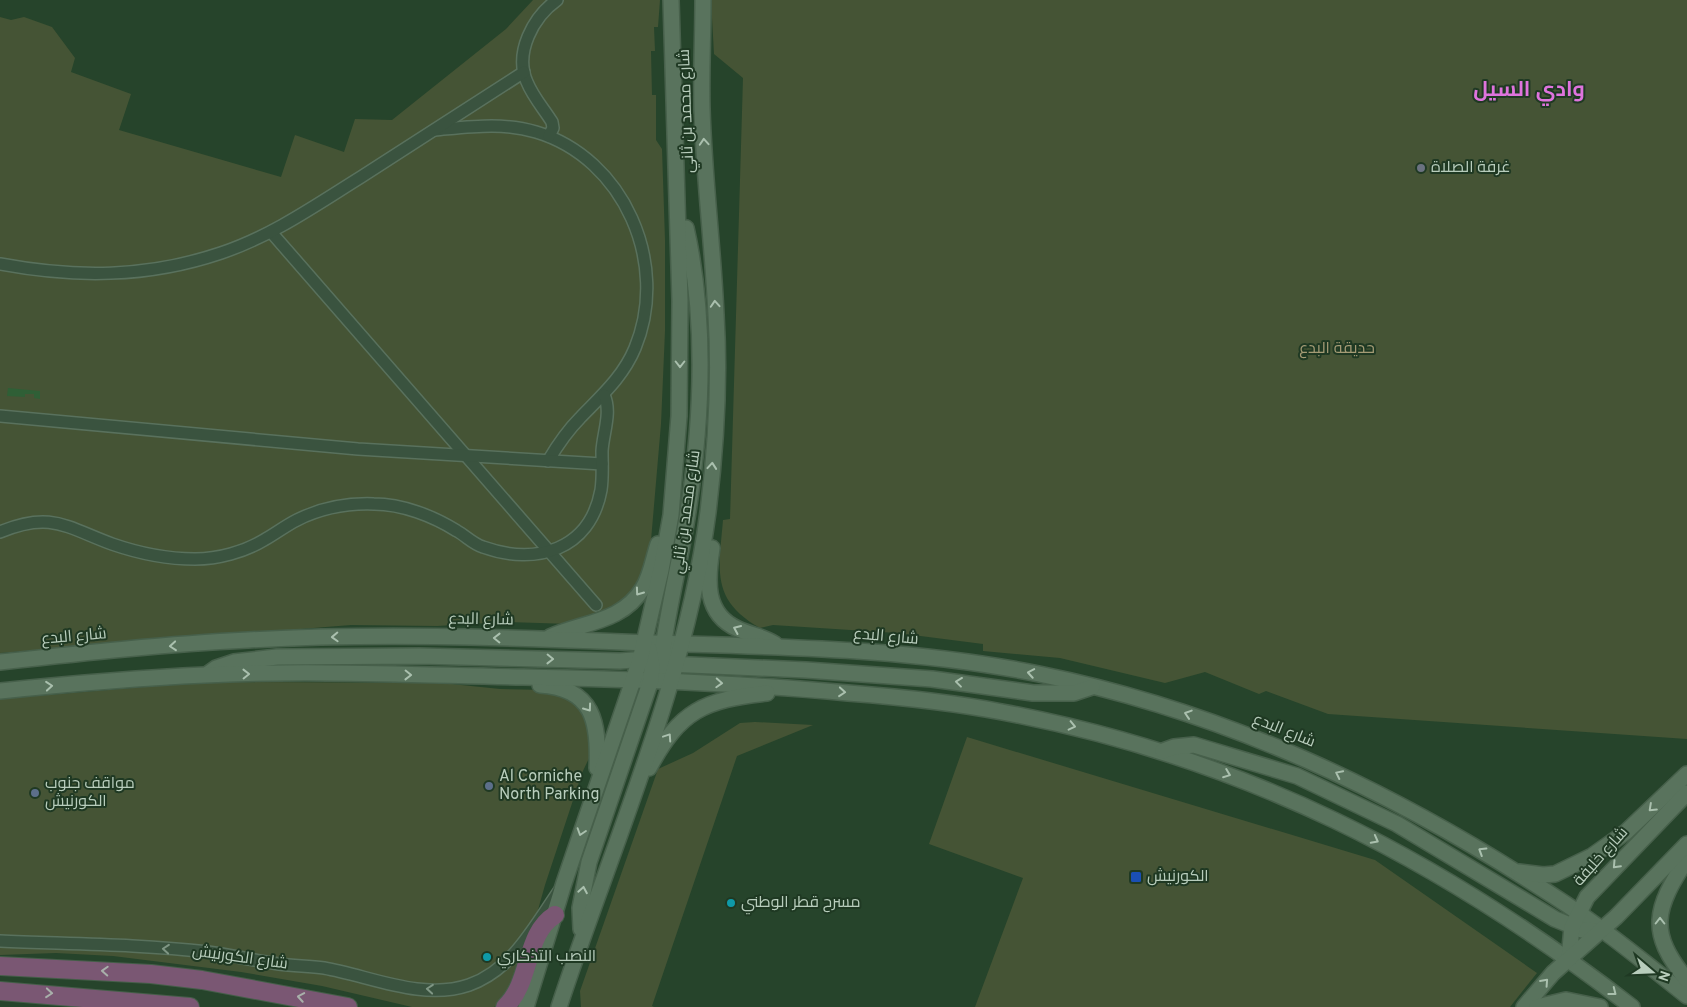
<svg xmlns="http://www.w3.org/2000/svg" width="1687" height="1007" viewBox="0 0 1687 1007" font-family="Overpass,Cairo,sans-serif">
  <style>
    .green { fill: #455435 }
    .water { fill: #2f5f36 }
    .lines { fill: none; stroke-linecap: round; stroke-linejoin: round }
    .minor-casing { stroke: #59715d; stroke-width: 14 }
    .major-casing { stroke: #47604b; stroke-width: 18 }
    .highway-casing { stroke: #455e49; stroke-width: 20 }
    .minor { stroke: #3a533f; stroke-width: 11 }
    .major { stroke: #59735d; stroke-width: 15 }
    .highway { stroke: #7a5773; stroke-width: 18 }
    .oneway { stroke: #aac0ae }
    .oneway2 { stroke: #7f9684 }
    .oneway3 { stroke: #a8b0aa }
    .worship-dot { fill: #6b7280; stroke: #1f3923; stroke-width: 2 }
    .service-dot { fill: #5c6f8a; stroke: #1f3923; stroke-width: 2 }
    .transit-dot { fill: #1a4fb4; stroke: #1f3923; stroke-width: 2 }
    .culture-dot { fill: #0f9aa8; stroke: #1f3923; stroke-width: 2 }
    .labels { text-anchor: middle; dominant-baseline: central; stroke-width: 4; stroke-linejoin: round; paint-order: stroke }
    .street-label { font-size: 16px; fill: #b8cdbc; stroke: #1f3923 }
    .poi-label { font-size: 16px; fill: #b8cdbc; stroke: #1f3923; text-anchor: start }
    .park-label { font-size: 16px; fill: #a49b75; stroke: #1f3923 }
    .district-label { font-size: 21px; font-weight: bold; fill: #df74dd; stroke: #1f3923 }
  </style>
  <rect width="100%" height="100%" fill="#26442b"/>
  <g class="green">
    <path d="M 533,0 L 660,0 L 658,27 L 654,27 L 655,51 L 651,51 L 652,95 L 656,95 L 656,140 L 662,149 L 665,240 L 665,331 L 661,424 L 650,552 L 640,582 L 619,607 L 570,624 L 504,622 L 437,626 L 351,625 L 0,653 L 0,17 L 11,20 L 24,17 L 52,27 L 75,58 L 71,72 L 131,94 L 119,130 L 281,177 L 295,135 L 344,152 L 355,119 L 392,120 L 506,29 Z"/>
    <path d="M 711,0 L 1687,0 L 1687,739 L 1328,714 L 1266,691 L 1259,694 L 1205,672 L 1165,683 L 1060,658 L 983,651 L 983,644 L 897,633 L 773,625 L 760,628 C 710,600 719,569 723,520 L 730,519 L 743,78 L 714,54 Z"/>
    <path d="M 228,682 L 442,683 L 500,689 L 546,690 L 558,692 L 587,712 L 591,754 L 582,773 L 545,885 L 523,963 L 518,975 L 499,1004 L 494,1007 L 412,1007 L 322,986 L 241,972 L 113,956 L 56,953 L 0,955 L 0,699 L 156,686 Z"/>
    <path d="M 755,722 L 813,725 L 737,756 L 652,1006 L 654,1007 L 581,1007 L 580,991 L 658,769 L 693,753 L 740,723 Z"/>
    <path d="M 967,737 L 1375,860 L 1537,973 L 1510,1007 L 975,1007 L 1023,878 L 929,844 Z"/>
  </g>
  <path class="water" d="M 8,388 L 40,391 L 40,399 L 34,398 L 34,394 L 25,394 L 25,397 L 7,396 Z"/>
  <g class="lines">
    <g class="minor-casing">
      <g id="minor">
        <path d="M 435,130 C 469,127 503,122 536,132 C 624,158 670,264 635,348 C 623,377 601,396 580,418 C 567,431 557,446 548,461"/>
        <path d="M 549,136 L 553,128 L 552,122 C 544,109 533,97 527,82 C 514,53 533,17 557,0"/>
        <path d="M 271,232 L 596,605"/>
        <path d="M 0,264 C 75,278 147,278 221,253 C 272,236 316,205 361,177 C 415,142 469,107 524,72"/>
        <path d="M 0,416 L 358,449 L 602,464"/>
        <path d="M 0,532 C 51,511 66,527 112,544 C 138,553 168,559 195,559 C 218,559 244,552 264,540 C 275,534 285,526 297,520 C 321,508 347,503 374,504 C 402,504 433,516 457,531 C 466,536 473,544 483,547 C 536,566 590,550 601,490 C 603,477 602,464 602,451 C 603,433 612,412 604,395"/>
        <path d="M 0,941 C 69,944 139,944 208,952 C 232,955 255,961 279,964 C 294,966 309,966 324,968 C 370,976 422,1001 469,985 C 512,970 534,927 559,891"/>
      </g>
    </g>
    <g class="major-casing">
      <g id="major">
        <path d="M 712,548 C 707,580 704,614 738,629 C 751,635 764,637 775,644"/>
        <path d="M 550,637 C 582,622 622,623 643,588 C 651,575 653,559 658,544"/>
        <path d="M 0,662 C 83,653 166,644 248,640 C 373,633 498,637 622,642 C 761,647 903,646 1039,674 C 1226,712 1393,791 1552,895 C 1599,925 1643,961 1687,996"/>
        <path d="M 667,664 L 806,670 L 932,679 L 1033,693 L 1074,693 L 1092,687"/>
        <path d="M 209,673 L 216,668 L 234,662 L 277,657 L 419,656 L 620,661 L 646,659 L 671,650"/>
        <path d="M 670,681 L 665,669 L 663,648 C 669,604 680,561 687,518 C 702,424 707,321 686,228"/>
        <path d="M 540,685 C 594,688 599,723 597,768"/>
        <path d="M 0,691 C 68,684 137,678 205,675 C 311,670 417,675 523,677 C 632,679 740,683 848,693 C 900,697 951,702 1002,712 C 1243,757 1439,858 1632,1007"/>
        <path d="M 1163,751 L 1174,747 L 1194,745 L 1297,776 L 1397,824 L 1555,919 L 1582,930 L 1601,931"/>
        <path d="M 649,768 C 680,710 704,700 767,693"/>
        <path d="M 1687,859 C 1655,908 1647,932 1687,980"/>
        <path d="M 1519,872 L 1543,875 L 1555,874 L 1592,856 L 1626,832 L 1687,774"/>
        <path d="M 581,929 L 580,908 L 589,862 L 651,680 L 652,666 L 649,649"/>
        <path d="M 1569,959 L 1572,927 L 1587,897 L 1687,793"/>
        <path d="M 526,1007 L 564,883 L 640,660 L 661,570 L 671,515 L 679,416 L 680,301 L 671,0"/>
        <path d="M 559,1007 C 612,845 686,682 708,512 C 716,447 720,380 716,315 C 713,247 704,178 702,109 C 701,73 703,36 703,0"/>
        <path d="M 1524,1007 L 1553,973 L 1616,917 L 1687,844"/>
        <path d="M 1537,1007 L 1566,1000 L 1600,1007"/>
      </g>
    </g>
    <g class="highway-casing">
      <g id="highway">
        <path d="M 0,966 L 151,974 L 202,980 L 348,1007"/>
        <path d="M 0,991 L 190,1007"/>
        <path d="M 505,1007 C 532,982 524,934 555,915"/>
      </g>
    </g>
    <use href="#minor" class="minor"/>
    <use href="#major" class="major"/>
    <use href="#highway" class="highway"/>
  </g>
  <defs><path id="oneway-chevron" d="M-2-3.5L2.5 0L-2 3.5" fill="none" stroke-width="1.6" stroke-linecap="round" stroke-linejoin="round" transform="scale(1.25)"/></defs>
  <g class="oneway">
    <use href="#oneway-chevron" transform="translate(704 142) rotate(-94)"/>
    <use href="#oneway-chevron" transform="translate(715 304) rotate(-94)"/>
    <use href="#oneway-chevron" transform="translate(680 364) rotate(90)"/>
    <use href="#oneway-chevron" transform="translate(712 466) rotate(-85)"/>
    <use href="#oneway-chevron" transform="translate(639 592) rotate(126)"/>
    <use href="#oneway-chevron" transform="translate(737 629) rotate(-156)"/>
    <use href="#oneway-chevron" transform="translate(335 637) rotate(178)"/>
    <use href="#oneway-chevron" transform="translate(497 638) rotate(-179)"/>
    <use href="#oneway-chevron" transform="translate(173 646) rotate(175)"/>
    <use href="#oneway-chevron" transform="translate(550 659) rotate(1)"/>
    <use href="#oneway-chevron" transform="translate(1031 673) rotate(-170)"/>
    <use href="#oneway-chevron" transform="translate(246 674) rotate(-1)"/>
    <use href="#oneway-chevron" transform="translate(408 675) rotate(1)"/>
    <use href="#oneway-chevron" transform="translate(959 682) rotate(-173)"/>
    <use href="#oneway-chevron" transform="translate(719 683) rotate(3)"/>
    <use href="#oneway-chevron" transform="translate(49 686) rotate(-5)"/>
    <use href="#oneway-chevron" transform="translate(842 692) rotate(5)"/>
    <use href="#oneway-chevron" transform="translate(588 708) rotate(54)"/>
    <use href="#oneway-chevron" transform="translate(1188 714) rotate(-162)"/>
    <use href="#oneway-chevron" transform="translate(1072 726) rotate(13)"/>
    <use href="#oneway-chevron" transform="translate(668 737) rotate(-56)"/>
    <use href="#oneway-chevron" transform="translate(1227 774) rotate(21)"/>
    <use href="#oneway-chevron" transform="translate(1339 774) rotate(-154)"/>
    <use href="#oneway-chevron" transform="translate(1652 808) rotate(137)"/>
    <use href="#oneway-chevron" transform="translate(581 832) rotate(108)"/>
    <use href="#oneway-chevron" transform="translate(1375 840) rotate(28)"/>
    <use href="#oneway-chevron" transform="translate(1482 851) rotate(-148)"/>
    <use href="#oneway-chevron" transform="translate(1616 865) rotate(133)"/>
    <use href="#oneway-chevron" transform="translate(583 890) rotate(-80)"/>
    <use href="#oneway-chevron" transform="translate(1660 921) rotate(-90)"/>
    <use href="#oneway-chevron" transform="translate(1545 982) rotate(-48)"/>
    <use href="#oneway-chevron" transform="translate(1613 992) rotate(38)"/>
  </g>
  <g class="oneway2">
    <use href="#oneway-chevron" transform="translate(166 949) rotate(-175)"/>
    <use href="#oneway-chevron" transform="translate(430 989) rotate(-175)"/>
  </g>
  <g class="oneway3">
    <use href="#oneway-chevron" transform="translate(105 971) rotate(-177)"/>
    <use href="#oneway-chevron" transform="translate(49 993) rotate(5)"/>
    <use href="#oneway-chevron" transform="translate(301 997) rotate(-170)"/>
  </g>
  <circle class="worship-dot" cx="1421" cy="168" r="5"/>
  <g class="service-dot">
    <circle cx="489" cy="786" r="5"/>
    <circle cx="35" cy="793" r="5"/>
  </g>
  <rect class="transit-dot" x="1130" y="871" width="12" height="12" rx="2.5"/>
  <g class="culture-dot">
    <circle cx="731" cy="903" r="5"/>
    <circle cx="487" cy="957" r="5"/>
  </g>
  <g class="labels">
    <g class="street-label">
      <text transform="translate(687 111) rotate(-92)">شارع محمد بن ثاني</text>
      <text transform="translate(687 512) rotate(-82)">شارع محمد بن ثاني</text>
      <text transform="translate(481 620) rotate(1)">شارع البدع</text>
      <text transform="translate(74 637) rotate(-5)">شارع البدع</text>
      <text transform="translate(886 637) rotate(5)">شارع البدع</text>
      <text transform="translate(1284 731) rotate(22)">شارع البدع</text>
      <text transform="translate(1601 857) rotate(-48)">شارع خليفة</text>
      <text transform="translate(240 958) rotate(8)">شارع الكورنيش</text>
    </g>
    <g class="poi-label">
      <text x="1431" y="168">غرفة الصلاة</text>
      <text x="499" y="777">Al Corniche<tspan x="499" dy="18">North Parking</tspan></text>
      <text x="45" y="784">مواقف جنوب<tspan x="45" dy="18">الكورنيش</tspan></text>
      <text x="1147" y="877">الكورنيش</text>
      <text x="741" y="903">مسرح قطر الوطني</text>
      <text x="497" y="957">النصب التذكاري</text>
    </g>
    <g class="park-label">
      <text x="1337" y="349">حديقة البدع</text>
    </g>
    <g class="district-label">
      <text x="1529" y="90">وادي السيل</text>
    </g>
  </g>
  <g transform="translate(1652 972) rotate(109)" stroke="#1f3923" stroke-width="4" paint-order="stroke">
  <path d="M0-4L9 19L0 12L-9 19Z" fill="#b8cdbc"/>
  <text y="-8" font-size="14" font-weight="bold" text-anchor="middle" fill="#b8cdbc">N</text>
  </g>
</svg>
